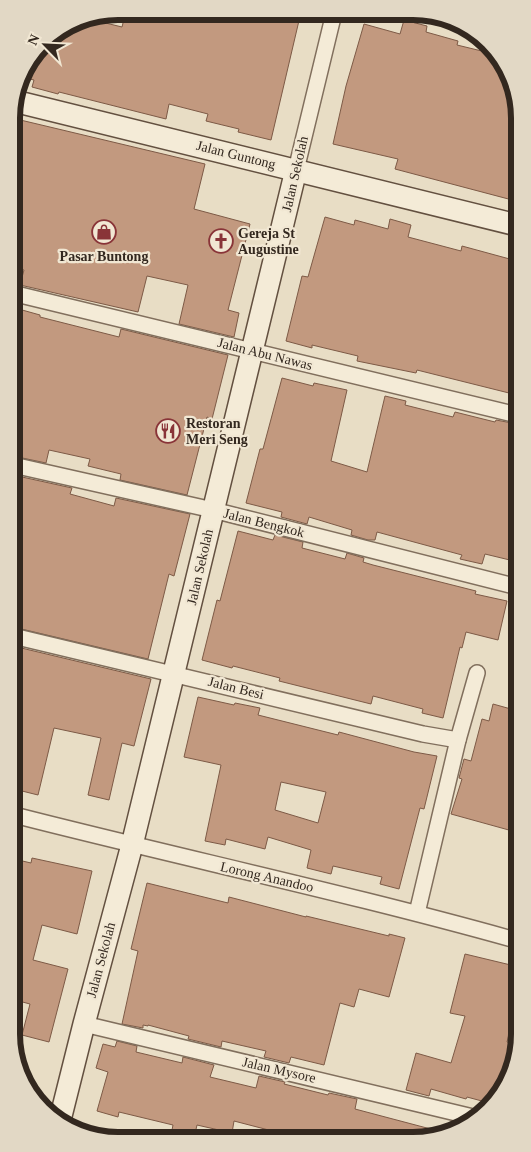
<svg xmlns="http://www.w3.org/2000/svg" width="531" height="1152" viewBox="0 0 531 1152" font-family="'Times New Roman',serif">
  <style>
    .building { fill: #c2997f; stroke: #7d5a46; fill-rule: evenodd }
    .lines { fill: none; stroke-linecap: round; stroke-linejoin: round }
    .street-casing { stroke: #816f5d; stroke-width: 18 }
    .secondary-casing { stroke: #635040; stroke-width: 24 }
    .street { stroke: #f4ebd7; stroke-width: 15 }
    .secondary { stroke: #f4ebd7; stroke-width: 21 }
    .labels { text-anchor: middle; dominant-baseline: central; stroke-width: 4.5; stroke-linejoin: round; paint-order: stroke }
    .street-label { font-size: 14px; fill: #33281f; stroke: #f1e7d3 }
    .poi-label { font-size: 14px; font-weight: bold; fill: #33281f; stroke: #f1e7d3; text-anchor: start }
    .rim { fill: none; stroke: #33281f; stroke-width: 6 }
  </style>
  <rect width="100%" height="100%" fill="#e8ddc5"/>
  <g class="building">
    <path d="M 126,11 L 301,12 L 271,140 L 238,132 L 239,129 L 206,121 L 208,114 L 169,104 L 166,119 L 59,92 L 58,94 L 32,87 L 34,80 L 21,77 L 22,71 L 47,38 L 78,19 L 85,18 L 122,27 Z"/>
    <path d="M 404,20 L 427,26 L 426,32 L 458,41 L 457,45 L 494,54 L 516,90 L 516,201 L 395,169 L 398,159 L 333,144 L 346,86 L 364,24 L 400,34 Z"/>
    <path d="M 12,118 L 205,164 L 194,209 L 250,224 L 228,310 L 239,313 L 234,337 L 179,324 L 188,285 L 147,276 L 138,312 L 20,285 L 24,270 L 12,267 Z"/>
    <path d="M 325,217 L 354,225 L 355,220 L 388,229 L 390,219 L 411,225 L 408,237 L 461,251 L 462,246 L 517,261 L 517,395 L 417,370 L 416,373 L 357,361 L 358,356 L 312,345 L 312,348 L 286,341 L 302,276 L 308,277 Z"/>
    <path d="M 15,308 L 40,315 L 40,317 L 119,337 L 121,329 L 228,355 L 212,419 L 207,417 L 187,495 L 120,480 L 121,474 L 88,466 L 90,459 L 49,450 L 46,463 L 13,456 L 12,310 L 15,310 Z"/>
    <path d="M 282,378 L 313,386 L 314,383 L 347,390 L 331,461 L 367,472 L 385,396 L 406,401 L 405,405 L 453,417 L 455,412 L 495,422 L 496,420 L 517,424 L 518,562 L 485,554 L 482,564 L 460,559 L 462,555 L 377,532 L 375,540 L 368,540 L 351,535 L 352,530 L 309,517 L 307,524 L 281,517 L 282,512 L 246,503 L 260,449 L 263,449 Z"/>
    <path d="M 13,475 L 72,488 L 70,494 L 114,506 L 116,498 L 190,514 L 174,576 L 169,574 L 148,659 L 13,627 Z"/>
    <path d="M 238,531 L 273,540 L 275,535 L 303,542 L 302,548 L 345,559 L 347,553 L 364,558 L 363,562 L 373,565 L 476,591 L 475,594 L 507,601 L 498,640 L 466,632 L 462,648 L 460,647 L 443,718 L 422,713 L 423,709 L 373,696 L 371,704 L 279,681 L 280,678 L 233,666 L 232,668 L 202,660 L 217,600 L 220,601 Z"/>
    <path d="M 13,646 L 151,679 L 134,746 L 122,743 L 109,800 L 88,795 L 101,738 L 54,728 L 38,795 L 14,789 Z"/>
    <path d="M 198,697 L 234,705 L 235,703 L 260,708 L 258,715 L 338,735 L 339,732 L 414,752 L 437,756 L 424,809 L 420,808 L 399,889 L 380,884 L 382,877 L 333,866 L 331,874 L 307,868 L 311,850 L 268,837 L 265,849 L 226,839 L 225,845 L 205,841 L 221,765 L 184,757 ZM 281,782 L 326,792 L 318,823 L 275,810 Z"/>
    <path d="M 493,704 L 518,711 L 519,824 L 516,832 L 451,814 L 462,779 L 459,778 L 464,759 L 471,761 L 482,719 L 489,721 Z"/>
    <path d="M 32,858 L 92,871 L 77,934 L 42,925 L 33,960 L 68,969 L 49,1042 L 22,1035 L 30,1004 L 15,1000 L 14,859 L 31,863 Z"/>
    <path d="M 147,883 L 228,903 L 229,897 L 306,917 L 306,916 L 389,936 L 389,934 L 405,938 L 389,997 L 359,989 L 354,1007 L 340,1003 L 324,1065 L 291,1057 L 289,1063 L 264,1057 L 266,1051 L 222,1041 L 221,1047 L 188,1039 L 189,1036 L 148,1025 L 148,1026 L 143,1025 L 143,1028 L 122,1024 L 138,951 L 131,949 Z"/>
    <path d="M 465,954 L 519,967 L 519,995 L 507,1042 L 516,1045 L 493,1104 L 467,1097 L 466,1099 L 431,1089 L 429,1096 L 406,1090 L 416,1053 L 451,1063 L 465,1016 L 450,1013 Z"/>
    <path d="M 117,1041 L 137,1046 L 136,1052 L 182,1063 L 183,1057 L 214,1065 L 210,1077 L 256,1088 L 259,1076 L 285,1082 L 284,1084 L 328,1095 L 329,1093 L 357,1099 L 355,1109 L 442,1132 L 441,1137 L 283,1138 L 284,1134 L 234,1121 L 232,1133 L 197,1125 L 194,1138 L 184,1138 L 171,1135 L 173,1125 L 119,1112 L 118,1117 L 97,1111 L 108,1072 L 96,1068 L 103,1044 L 115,1047 Z"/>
  </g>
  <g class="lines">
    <g class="street-casing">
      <g id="street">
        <path d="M 423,13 L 444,18"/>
        <path d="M 296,170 L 334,13"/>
        <path d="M 12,293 L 517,415"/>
        <path d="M 13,465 L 213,510 L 514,586"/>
        <path d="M 13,636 L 423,734 L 458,740"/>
        <path d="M 14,815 C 182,858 352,894 519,941"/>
        <path d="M 417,913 L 458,740 L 477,673"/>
        <path d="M 84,1024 L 473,1117"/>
      </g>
    </g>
    <g class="secondary-casing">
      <g id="secondary">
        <path d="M 14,101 L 517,225"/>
        <path d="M 60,1120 L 84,1024 L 132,845 L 296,170"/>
      </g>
    </g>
    <use href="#street" class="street"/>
    <use href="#secondary" class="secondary"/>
  </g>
  <defs>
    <g id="shop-ring" transform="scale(1.25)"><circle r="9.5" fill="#f1e7d3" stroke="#893438" stroke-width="1.5"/><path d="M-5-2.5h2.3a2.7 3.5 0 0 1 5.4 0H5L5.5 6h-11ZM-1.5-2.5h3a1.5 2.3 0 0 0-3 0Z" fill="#893438"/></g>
    <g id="church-ring" transform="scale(1.25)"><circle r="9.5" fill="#f1e7d3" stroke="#893438" stroke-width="1.5"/><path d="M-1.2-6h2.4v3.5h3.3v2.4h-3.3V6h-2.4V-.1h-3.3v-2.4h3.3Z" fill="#893438"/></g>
    <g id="restaurant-ring" transform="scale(1.25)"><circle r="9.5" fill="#f1e7d3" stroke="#893438" stroke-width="1.5"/><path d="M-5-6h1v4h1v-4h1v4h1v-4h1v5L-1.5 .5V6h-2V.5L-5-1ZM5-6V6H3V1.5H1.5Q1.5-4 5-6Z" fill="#893438"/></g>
  </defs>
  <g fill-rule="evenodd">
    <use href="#shop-ring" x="104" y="232"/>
    <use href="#church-ring" x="221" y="241"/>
    <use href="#restaurant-ring" x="168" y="431"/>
  </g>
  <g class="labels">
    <g class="street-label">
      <text transform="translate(236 155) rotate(14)">Jalan Guntong</text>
      <text transform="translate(295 174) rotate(-77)">Jalan Sekolah</text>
      <text transform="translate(265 354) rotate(14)">Jalan Abu Nawas</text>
      <text transform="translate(264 523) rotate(14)">Jalan Bengkok</text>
      <text transform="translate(200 567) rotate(-77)">Jalan Sekolah</text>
      <text transform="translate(236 688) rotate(14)">Jalan Besi</text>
      <text transform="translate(267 877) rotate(13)">Lorong Anandoo</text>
      <text transform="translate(101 960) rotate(-75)">Jalan Sekolah</text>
      <text transform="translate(279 1070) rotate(13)">Jalan Mysore</text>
    </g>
    <g class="poi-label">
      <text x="238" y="233">Gereja St<tspan x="238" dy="16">Augustine</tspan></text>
      <text x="104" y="256" text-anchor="middle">Pasar Buntong</text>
      <text x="186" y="423">Restoran<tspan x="186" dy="16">Meri Seng</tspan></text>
    </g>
  </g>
  <path d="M0 0H531V1152H0ZM118 20H413A98 98 0 0 1 511 118V1034A98 98 0 0 1 413 1132H118A98 98 0 0 1 20 1034V118A98 98 0 0 1 118 20Z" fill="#e2d8c5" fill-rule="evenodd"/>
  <path class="rim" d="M118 20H413A98 98 0 0 1 511 118V1034A98 98 0 0 1 413 1132H118A98 98 0 0 1 20 1034V118A98 98 0 0 1 118 20Z"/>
  <g transform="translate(45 45) rotate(294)" stroke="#f1e7d3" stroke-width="4" paint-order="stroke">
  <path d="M0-4L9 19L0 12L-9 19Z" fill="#33281f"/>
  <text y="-8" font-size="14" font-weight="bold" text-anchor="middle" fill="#33281f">N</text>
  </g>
</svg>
